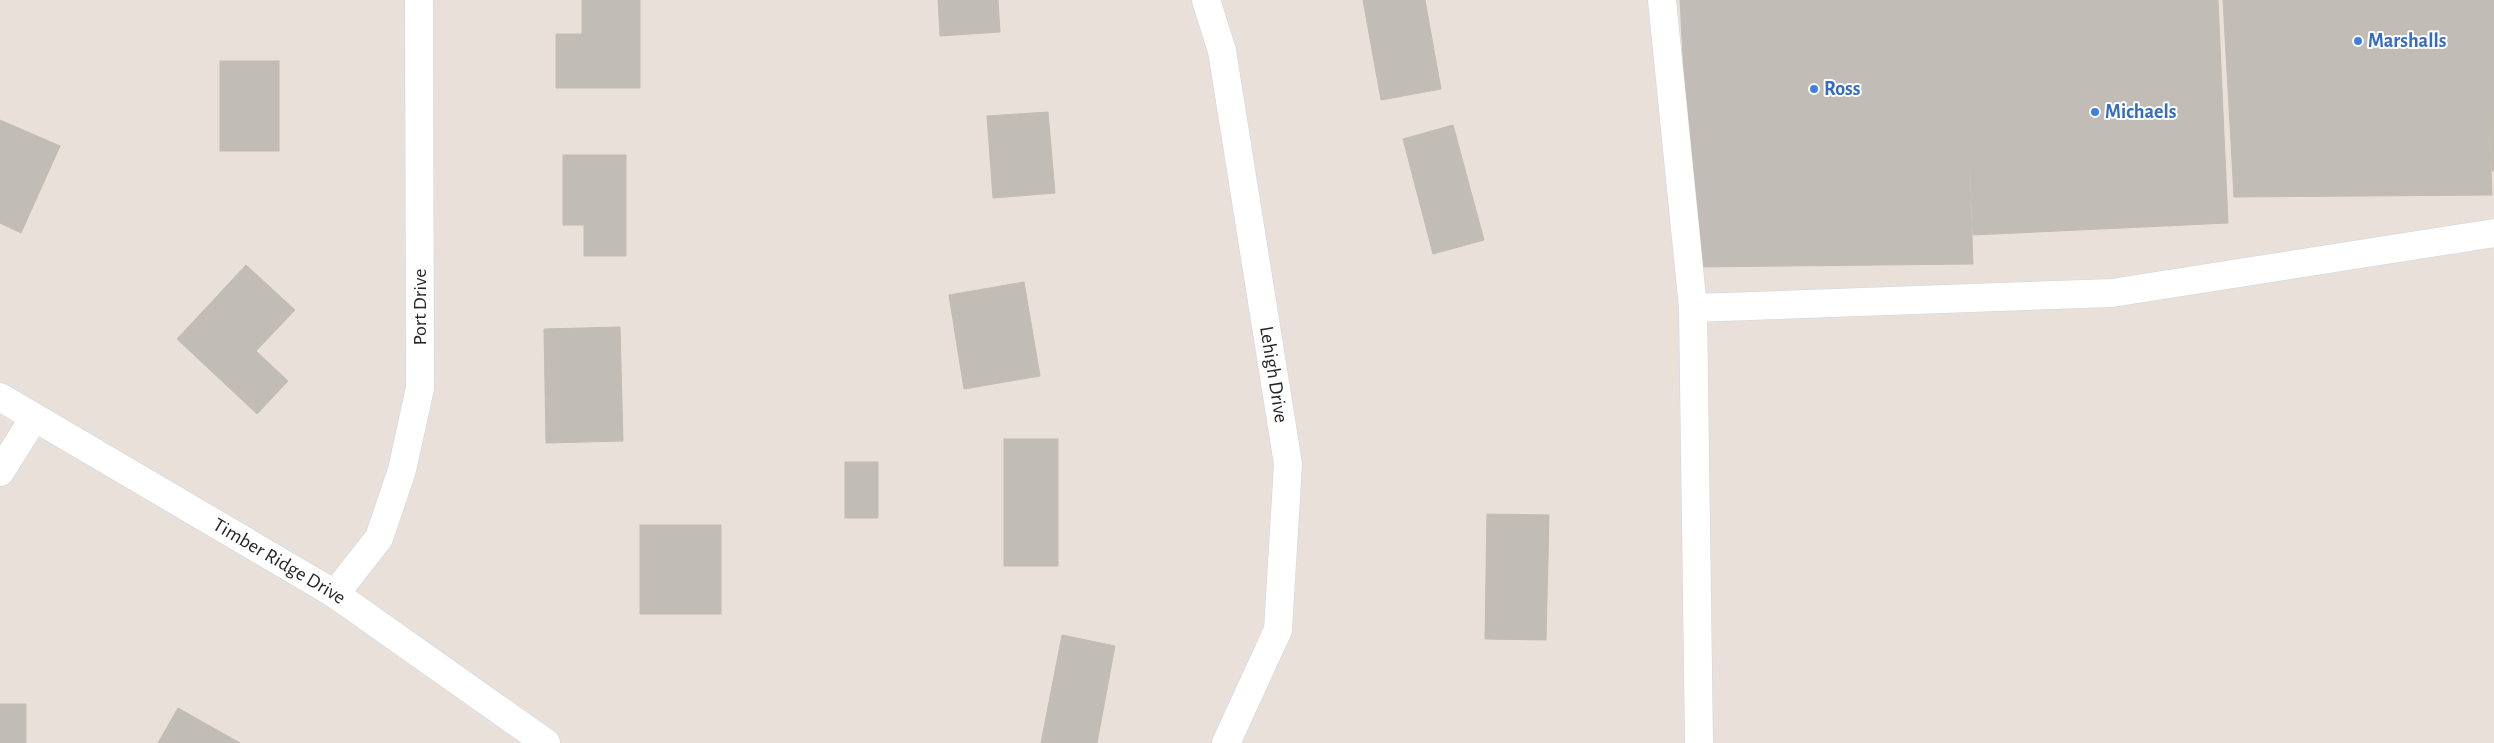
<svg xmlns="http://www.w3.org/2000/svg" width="2494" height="743" viewBox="0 0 2494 743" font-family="'Alegreya Sans',sans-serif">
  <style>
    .building { fill: #c1bcb5; stroke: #c4bcb3 }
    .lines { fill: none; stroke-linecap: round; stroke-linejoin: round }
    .minor-casing { stroke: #cfd4e0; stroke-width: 29 }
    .minor { stroke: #fff; stroke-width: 28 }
    .shop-dot { fill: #3f7fe0; stroke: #fff; stroke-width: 2 }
    .labels { text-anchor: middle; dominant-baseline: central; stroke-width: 4; stroke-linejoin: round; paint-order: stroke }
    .shop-label { font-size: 20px; font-weight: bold; fill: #366cbe; stroke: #fff; text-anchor: start }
    .street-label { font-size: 20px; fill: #272727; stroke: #fff }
  </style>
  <rect width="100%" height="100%" fill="#e9e0d9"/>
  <g class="building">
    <path d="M 582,0 L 640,0 L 640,88 L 556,88 L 556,34 L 582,34 Z"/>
    <path d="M 938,0 L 998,0 L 1000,32 L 940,36 Z"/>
    <path d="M 1363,0 L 1425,0 L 1441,89 L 1381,100 Z"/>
    <path d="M 1680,0 L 1963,0 L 1973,264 L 1694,267 Z"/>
    <path d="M 1963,0 L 2218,0 L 2228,223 L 1973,235 Z"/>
    <path d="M 2223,0 L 2484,0 L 2492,195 L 2234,197 Z"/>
    <path d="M 2484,0 L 2494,0 L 2494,171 L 2492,171 Z"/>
    <rect x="220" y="61" width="59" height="90"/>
    <path d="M 1048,112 L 1055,193 L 993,198 L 987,116 Z"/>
    <path d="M 0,120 L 60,146 L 21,233 L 0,223 Z"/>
    <path d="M 1453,125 L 1484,240 L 1433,254 L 1403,139 Z"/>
    <path d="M 563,155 L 626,155 L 626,256 L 584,256 L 584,225 L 563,225 Z"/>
    <path d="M 246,265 L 295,310 L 256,351 L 288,381 L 257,414 L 177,339 Z"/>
    <path d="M 1024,282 L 1040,376 L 964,389 L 949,295 Z"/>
    <path d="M 620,327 L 623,441 L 546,443 L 544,329 Z"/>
    <rect x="1004" y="439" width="54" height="127"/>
    <rect x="845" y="462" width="33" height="56"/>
    <path d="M 1487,514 L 1549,515 L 1546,640 L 1485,639 Z"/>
    <rect x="640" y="525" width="81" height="89"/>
    <path d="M 1062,635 L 1115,646 L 1097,743 L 1041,743 Z"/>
    <rect x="0" y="704" width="26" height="39"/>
    <path d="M 178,708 L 240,743 L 158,743 Z"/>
  </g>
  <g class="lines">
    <g class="minor-casing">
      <g id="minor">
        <path id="s1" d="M 1206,0 L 1222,51 L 1288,464 L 1278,630 L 1226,743"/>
        <path d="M 1662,0 L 1693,308 L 2112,293 L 2494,233"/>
        <path d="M 1693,308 L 1699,743"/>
        <path id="s2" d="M 0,397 L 335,594 L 546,743"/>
        <path d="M 0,472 L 34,418"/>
        <path d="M 335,594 L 379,538 L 402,470 L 420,388 L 419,0"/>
      </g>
    </g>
    <use href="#minor" class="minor"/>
  </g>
  <g class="shop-dot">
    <circle cx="2358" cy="41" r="5"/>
    <circle cx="1814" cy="89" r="5"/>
    <circle cx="2095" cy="112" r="5"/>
  </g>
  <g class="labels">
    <g class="shop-label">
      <text x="2368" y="41">Marshalls</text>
      <text x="1824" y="89">Ross</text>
      <text x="2105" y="112">Michaels</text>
    </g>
    <g class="street-label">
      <text transform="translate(420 307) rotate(-90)">Port Drive</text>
      <text stroke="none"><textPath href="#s1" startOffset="381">Lehigh Drive</textPath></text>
      <text stroke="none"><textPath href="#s2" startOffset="324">Timber Ridge Drive</textPath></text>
    </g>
  </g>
</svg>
